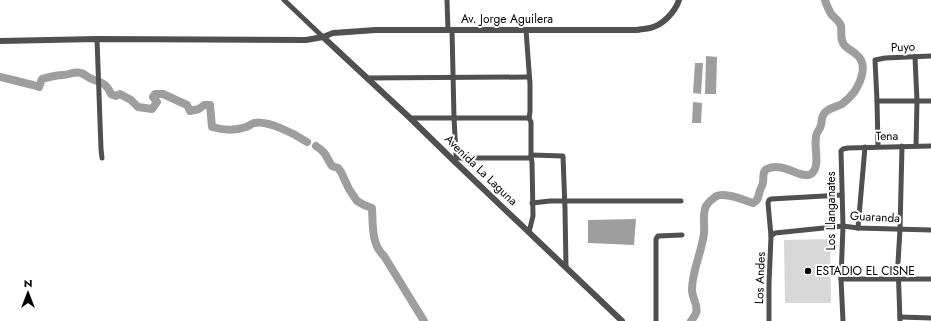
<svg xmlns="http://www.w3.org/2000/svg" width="931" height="321" viewBox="0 0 931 321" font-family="Jost,sans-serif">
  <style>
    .green { fill: #d7d7d7 }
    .water { fill: #9e9e9e }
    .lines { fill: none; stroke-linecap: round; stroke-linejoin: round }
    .river { stroke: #9e9e9e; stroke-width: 8 }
    .minor { stroke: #505050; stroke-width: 5 }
    .tertiary { stroke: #505050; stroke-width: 6 }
    .poi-dot { fill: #000; stroke: #fff; stroke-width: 1.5 }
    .labels { text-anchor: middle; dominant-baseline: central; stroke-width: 4; stroke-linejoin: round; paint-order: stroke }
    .street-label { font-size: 12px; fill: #000; stroke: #fff }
    .poi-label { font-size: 12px; fill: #000; stroke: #fff; text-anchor: start }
  </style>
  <rect width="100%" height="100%" fill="#fff"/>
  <path class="green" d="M 830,239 L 831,303 L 785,303 L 784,240 Z"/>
  <g class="water">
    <path d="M 706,56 L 717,57 L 716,94 L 705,94 Z"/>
    <path d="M 695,63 L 703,63 L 701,94 L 693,93 Z"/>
    <path d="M 693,102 L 702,103 L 701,123 L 692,123 Z"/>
    <path d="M 636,219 L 634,245 L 588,243 L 588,220 Z"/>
  </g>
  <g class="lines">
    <g class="river">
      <path d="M 0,77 L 33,85 L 39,87 L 42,79 C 49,77 56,75 63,75 C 69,75 74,71 81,73 C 85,74 88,78 92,79 C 102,83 106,83 111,94 L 116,96 L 120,94 L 131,100 L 138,107 L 152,109 L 157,102 L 153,97 L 155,94 L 163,94 L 187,105 L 190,111 L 199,109 L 204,105 L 210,105 L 212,127 C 223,130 235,131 246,127 C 249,126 251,124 254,123 C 268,120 295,134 307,142"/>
      <path d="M 316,146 C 328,154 325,156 332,166 L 338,168 L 341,172 L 349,189 L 357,201 L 364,205 L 372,208 C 373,224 371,244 384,256 L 424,321"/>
      <path d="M 691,321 C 693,318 695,316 696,313 C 699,306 692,298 692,290 C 692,270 702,252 704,233 C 705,224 702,214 706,206 C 708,203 712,199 715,197 C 723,191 744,200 753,203 C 760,200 758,193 761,188 C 762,185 763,185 763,182 C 764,177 762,171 767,169 C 783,161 802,180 811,174 C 822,166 812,144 817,133 C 818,131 820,129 821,125 C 822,122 821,117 824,114 C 827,108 837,107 842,104 C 846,101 852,95 855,91 C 861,81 868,64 857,55 C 853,51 845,48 843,43 C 840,37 842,32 841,26 C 839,20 834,18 831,14 C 829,10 826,4 825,0"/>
    </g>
    <g class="minor">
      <path d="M 284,0 L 323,37"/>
      <path d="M 447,0 L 448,30"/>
      <path d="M 452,30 L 454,118 L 456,154 L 456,158 L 453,160"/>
      <path d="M 526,30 L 530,84 L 530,112 L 529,118 L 531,122 L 531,158 L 532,162 L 533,216 L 529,232"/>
      <path d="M 97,39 L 101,149 L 102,158"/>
      <path d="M 915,57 L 917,101 L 916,146"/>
      <path d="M 367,78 L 529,77"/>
      <path d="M 877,101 L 931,101"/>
      <path d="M 410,118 L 529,118"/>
      <path d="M 878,146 L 877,101 L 875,60 L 885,58 L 931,56"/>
      <path d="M 531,155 L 563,156 L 565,209 L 566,267"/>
      <path d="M 456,158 L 531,158"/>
      <path d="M 532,203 L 550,201 L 681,201"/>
      <path d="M 858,228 L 865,147"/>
      <path d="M 771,236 L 775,233 L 843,226 L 858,228 L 931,230"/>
      <path d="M 841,279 L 931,279"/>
      <path d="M 900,317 L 931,318"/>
      <path d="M 656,321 L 656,239 L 658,236 L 682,235"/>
      <path d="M 769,321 L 769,284 L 771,236 L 768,203 L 769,200 L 771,199 L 842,195"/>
      <path d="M 843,321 L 841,279 L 843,226 L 841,151 L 843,149 L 848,148 L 931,146"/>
      <path d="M 900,321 L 898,263 L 900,229 L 902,146"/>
    </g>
    <g class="tertiary">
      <path d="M 323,37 L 410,118 L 453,160 L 622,321"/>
      <path d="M 0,41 L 97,39 L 306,40 L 323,37 L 333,33 L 376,30 L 637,30 C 641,29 646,29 650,28 C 663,25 675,12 679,0"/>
    </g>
  </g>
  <circle class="poi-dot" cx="808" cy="271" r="4"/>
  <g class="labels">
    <g class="street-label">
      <text x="507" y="19">Av. Jorge Aguilera</text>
      <text transform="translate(903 47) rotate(-2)">Puyo</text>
      <text transform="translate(887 136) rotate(-1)">Tena</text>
      <text transform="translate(481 170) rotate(44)">Avenida La Laguna</text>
      <text transform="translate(831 211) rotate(-90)">Los Llanganates</text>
      <text transform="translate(875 217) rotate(3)">Guaranda</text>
      <text transform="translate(760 278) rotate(-88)">Los Andes</text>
    </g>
    <g class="poi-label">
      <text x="816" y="271">ESTADIO EL CISNE</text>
    </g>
  </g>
  <g transform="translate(28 293)" stroke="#ffffff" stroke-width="3" paint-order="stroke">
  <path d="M0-3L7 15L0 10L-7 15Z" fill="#000000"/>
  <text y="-6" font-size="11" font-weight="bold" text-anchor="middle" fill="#000000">N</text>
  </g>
</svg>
